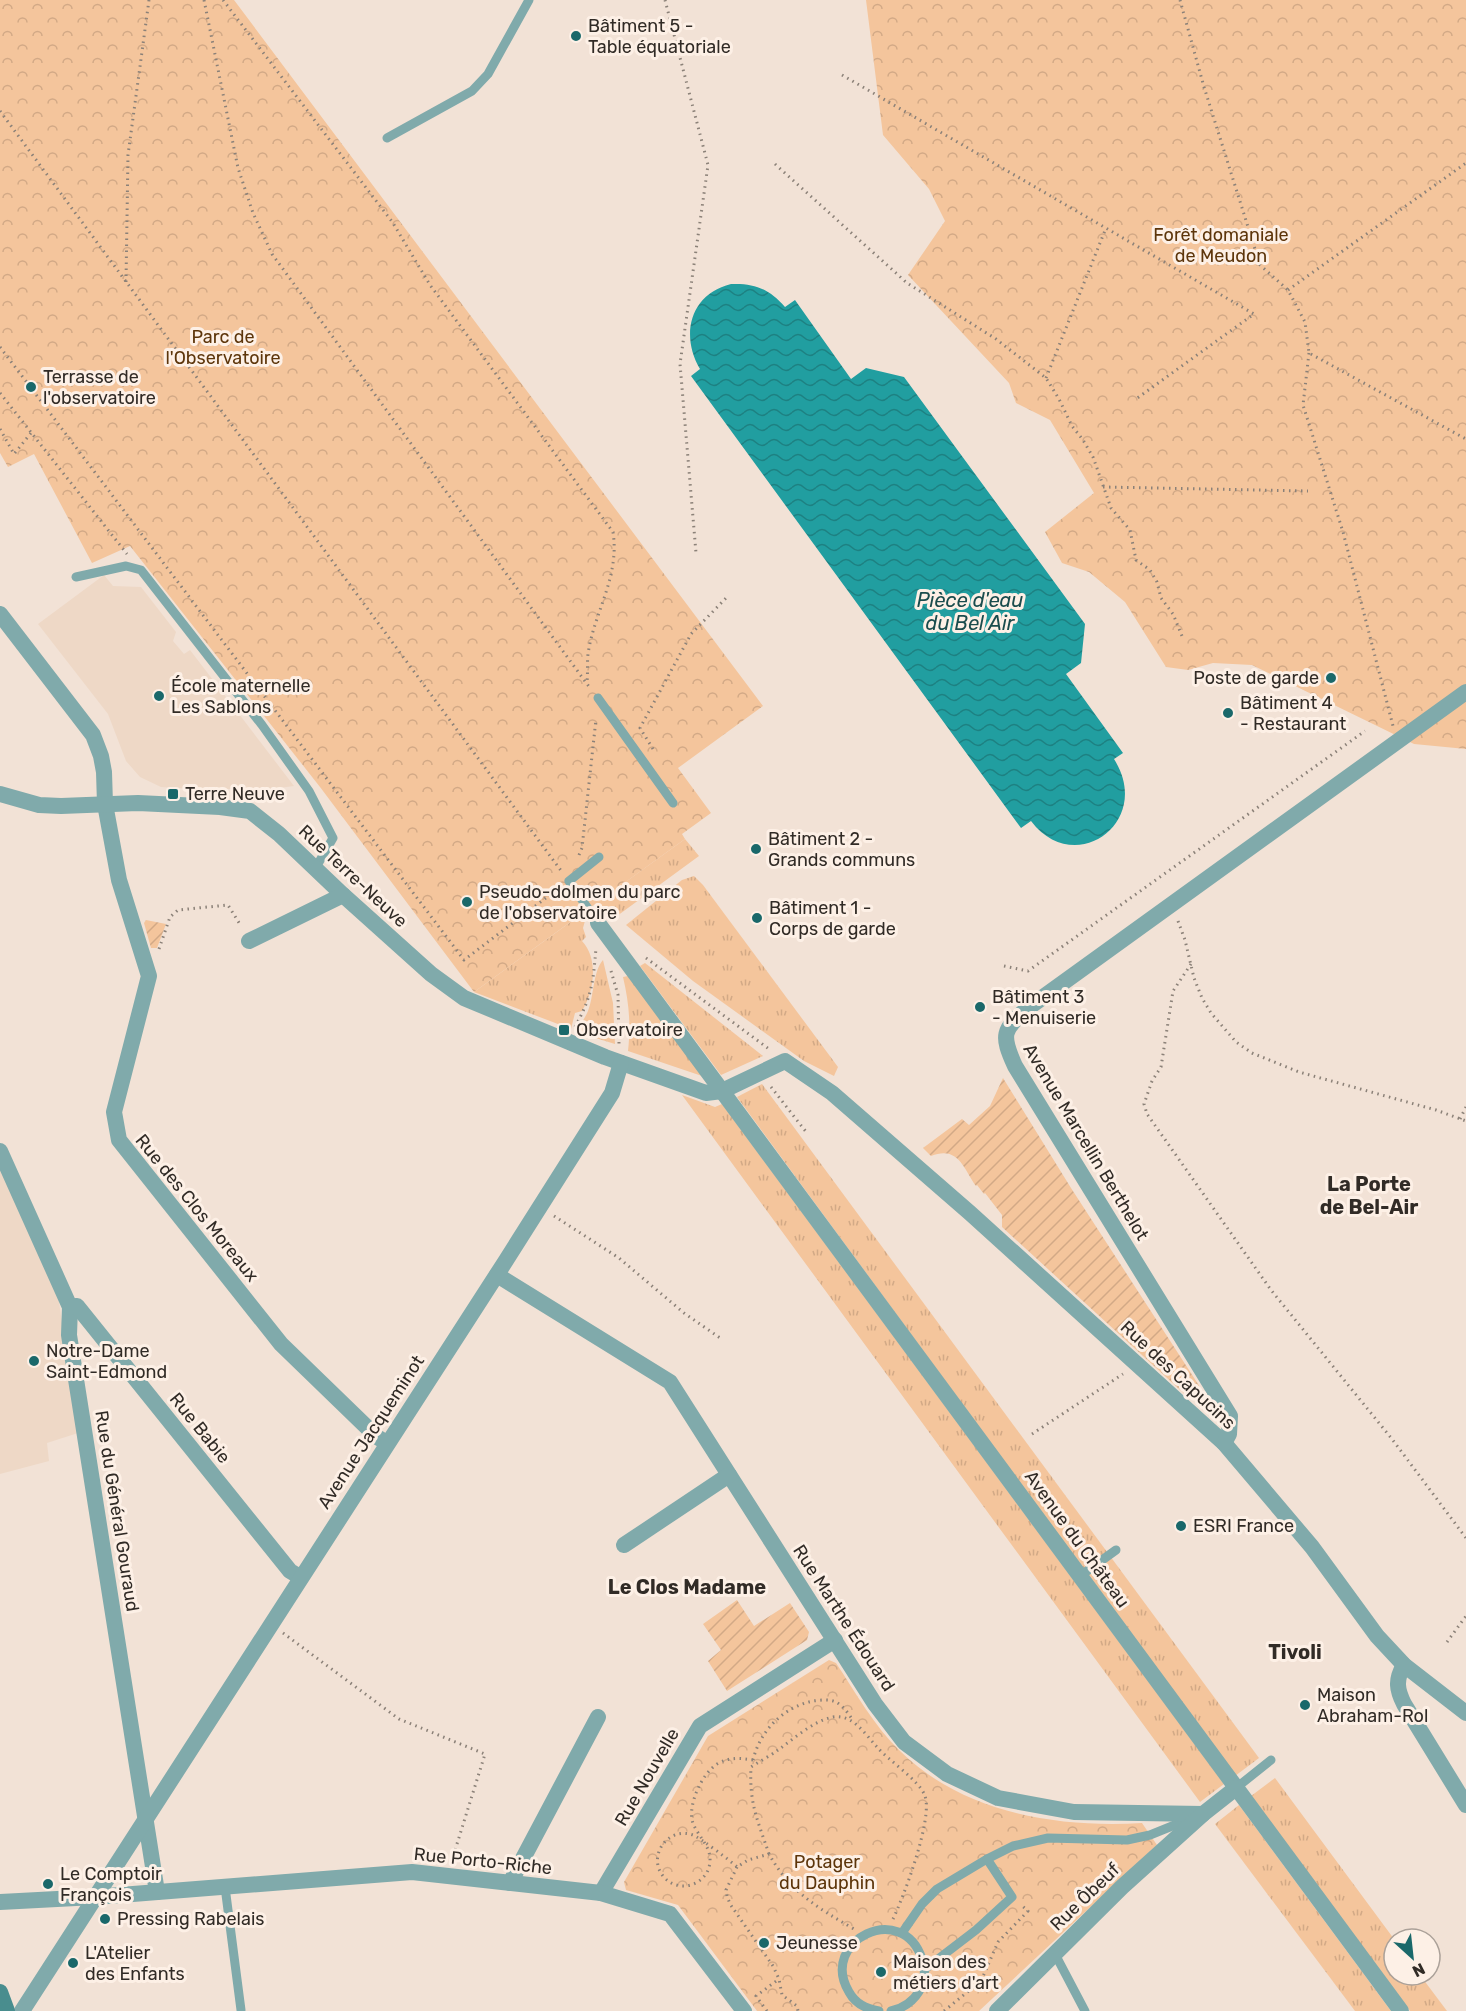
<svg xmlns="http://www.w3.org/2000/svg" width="1466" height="2011" viewBox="0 0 1466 2011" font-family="Rubik,sans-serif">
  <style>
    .built { fill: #eed8c6 }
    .grass { fill: url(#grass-tufts) }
    .forest { fill: url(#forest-crowns) }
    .garden { fill: url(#garden-furrows) }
    .water { fill: url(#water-waves) }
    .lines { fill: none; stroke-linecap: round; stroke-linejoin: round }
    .path { stroke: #8b8178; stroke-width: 3; stroke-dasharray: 1.5 4.5; stroke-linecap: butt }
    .service { stroke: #80aaab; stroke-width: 9 }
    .minor { stroke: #80aaab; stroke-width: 16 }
    .secondary { stroke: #498d8e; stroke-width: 16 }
    .poi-dot { fill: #1a686a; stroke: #fdf0e6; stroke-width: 2 }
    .labels { text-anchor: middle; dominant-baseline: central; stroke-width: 6; stroke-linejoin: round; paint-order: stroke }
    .poi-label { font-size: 18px; fill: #312b26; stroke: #fdf0e6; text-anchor: start }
    .park-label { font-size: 18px; fill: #5d350a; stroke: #fdf0e6 }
    .street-label { font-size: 18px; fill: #312b26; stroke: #fdf0e6 }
    .water-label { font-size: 20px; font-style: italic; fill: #1a4c4d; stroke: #fdf0e6 }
    .neighbourhood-label { font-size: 20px; font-weight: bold; fill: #312b26; stroke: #fdf0e6 }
  </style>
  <defs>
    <pattern id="grass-tufts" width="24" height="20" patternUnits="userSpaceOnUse" patternTransform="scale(1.5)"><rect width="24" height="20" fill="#f4c59c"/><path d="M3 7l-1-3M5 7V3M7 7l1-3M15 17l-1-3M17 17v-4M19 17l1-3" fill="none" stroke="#d2a986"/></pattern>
    <pattern id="forest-crowns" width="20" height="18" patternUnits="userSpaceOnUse" patternTransform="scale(1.5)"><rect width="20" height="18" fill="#f4c59c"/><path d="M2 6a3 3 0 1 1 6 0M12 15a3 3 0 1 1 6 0" fill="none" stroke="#d2a986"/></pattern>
    <pattern id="garden-furrows" width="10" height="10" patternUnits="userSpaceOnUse" patternTransform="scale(1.5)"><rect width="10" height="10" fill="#f4c59c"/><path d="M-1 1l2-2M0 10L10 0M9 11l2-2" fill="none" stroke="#d2a986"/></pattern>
    <pattern id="water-waves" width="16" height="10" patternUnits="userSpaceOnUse" patternTransform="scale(1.5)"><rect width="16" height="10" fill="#219ea0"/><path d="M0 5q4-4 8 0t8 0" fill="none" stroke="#1d8182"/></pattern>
  </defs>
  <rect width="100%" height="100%" fill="#f2e2d6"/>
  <g class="built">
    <path d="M 104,575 L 113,586 L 141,587 L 176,632 L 173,641 L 184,654 L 190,650 L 294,786 L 272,789 L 192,789 L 161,787 L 140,777 L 126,761 L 108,714 L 38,624 Z"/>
    <path d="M 0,1167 L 57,1288 L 78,1433 L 47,1443 L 49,1461 L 0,1474 Z"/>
  </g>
  <g class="grass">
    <path d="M 685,839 L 699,856 L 617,916 L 611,910 L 598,908 L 595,904 Z"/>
    <path d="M 694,876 L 703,885 L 838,1067 L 834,1076 L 804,1061 L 693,981 L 626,925 L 682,880 Z"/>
    <path d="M 583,913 L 586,917 L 583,928 L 586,937 L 582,941 C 599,959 594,992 582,1011 L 575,1013 L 571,1029 L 474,992 Z"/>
    <path d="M 603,960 L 613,1003 L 615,1044 L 576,1032 C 580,1025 585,1018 588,1011 C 594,996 593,971 603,960 Z"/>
    <path d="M 645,963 L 763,1056 L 721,1075 L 640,966 Z"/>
    <path d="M 628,976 L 702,1076 L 628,1051 C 631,1025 629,1002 623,977 Z"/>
    <path d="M 762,1084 L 1259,1758 L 1235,1776 L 737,1097 Z"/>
    <path d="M 682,1095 L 715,1107 L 722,1104 L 1224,1784 L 1200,1802 Z"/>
    <path d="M 1275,1778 L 1394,1939 L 1394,1975 L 1420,1975 L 1447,2011 L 1410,2011 L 1251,1796 Z"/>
    <path d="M 1239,1805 L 1391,2011 L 1355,2011 L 1215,1824 Z"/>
  </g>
  <g class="forest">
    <path d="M 0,0 L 234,0 L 763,706 L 678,768 L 711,813 L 682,834 L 685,839 L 474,992 L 320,787 L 130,546 L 92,563 L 34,454 L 8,467 L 0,453 Z"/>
    <path d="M 866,0 L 1466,0 L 1466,749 L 1414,744 L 1252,665 L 1213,663 L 1188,670 L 1166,667 L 1125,602 L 1089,572 L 1062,563 L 1045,532 L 1094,493 L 1050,420 L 1016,403 L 1009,383 L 908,275 L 945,221 L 929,189 L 883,135 Z"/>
    <path d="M 829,1660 L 836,1663 C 856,1693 874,1726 900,1751 C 963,1813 1057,1828 1142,1823 L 1157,1845 L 979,2011 L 757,2011 L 678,1905 L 626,1890 L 624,1882 L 708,1736 Z"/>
  </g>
  <g class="garden">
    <path d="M 146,920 L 166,924 L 157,948 L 151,948 L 144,923 Z"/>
    <path d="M 1003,1078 L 1071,1188 L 1200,1387 L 1190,1399 L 1002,1227 L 1002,1215 L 985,1193 L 984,1194 L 977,1185 L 976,1186 C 964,1170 959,1145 931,1156 L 923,1148 L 962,1119 L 969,1125 L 990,1106 Z"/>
    <path d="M 737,1600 L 754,1626 L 790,1603 L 809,1632 L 807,1640 L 727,1691 L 708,1661 L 721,1650 L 703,1624 Z"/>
  </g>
  <path class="water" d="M 731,284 C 755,283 769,289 785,307 L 795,300 L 851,379 L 866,368 L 904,377 L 1085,624 L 1081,663 L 1066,674 L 1123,753 L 1114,759 C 1154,822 1075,879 1031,821 L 1021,828 L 691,376 L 700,369 C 680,335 690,294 731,284 Z"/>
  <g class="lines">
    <g class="path">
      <path d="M 204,0 L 238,168 L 253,213 L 272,254 L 590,688"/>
      <path d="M 223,0 L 393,223 L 430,285 L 613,532 C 620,577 594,612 588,654 C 587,663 588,673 587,682"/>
      <path d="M 665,0 L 708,165 L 680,364 L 696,553"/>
      <path d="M 1180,0 L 1204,87 L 1260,265 L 1288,290 L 1305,322 L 1309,353 L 1466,439"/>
      <path d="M 842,75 L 1254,314 L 1136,399"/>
      <path d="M 0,111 L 562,872"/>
      <path d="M 775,164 L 907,283 L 996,339 L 1046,378 L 1059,399 L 1072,426 L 1083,440 L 1093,457 L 1111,508 L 1130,530 L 1136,560 L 1150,570 L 1157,582 L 1161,598 L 1173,614 L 1182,636"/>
      <path d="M 126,282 L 128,155 L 149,0"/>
      <path d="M 1288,290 L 1466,163"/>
      <path d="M 0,347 L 464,960 L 559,888"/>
      <path d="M 1309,353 L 1303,405 L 1343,532 L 1393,726"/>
      <path d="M 1046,378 L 1106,228"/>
      <path d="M 0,393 L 127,554"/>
      <path d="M 0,429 L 14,454 L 31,433"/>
      <path d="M 1103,487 L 1308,491"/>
      <path d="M 653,749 L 640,728 L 691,634 L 728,596"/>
      <path d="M 579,855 L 582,848 L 596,719"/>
      <path d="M 1178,921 L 1185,940 L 1194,978 L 1202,998 L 1211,1013 L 1236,1042 L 1252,1053 L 1299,1072 L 1436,1110 L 1466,1121"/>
      <path d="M 159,949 L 170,917 L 178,910 L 228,905 L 241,926"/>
      <path d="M 646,958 L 769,1049"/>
      <path d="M 1191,964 L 1173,991 L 1161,1067 L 1152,1081 L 1144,1104 L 1147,1114 L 1271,1290 L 1392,1439 L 1466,1538"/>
      <path d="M 1004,966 L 1028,971 L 1365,731"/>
      <path d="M 611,971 L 618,995 L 619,1044"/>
      <path d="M 575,1027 C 592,996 593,983 596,948"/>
      <path d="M 771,1087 L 807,1133"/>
      <path d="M 1460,1119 L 1466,1107"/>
      <path d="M 554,1216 L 619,1258 L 684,1313 L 723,1340"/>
      <path d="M 1032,1434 L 1123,1374"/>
      <path d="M 283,1633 L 399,1719 L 485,1754 L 452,1860"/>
      <path d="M 1447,1642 L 1466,1616"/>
      <path d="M 753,1760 C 740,1758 729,1757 717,1764 C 702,1774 689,1802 692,1820 C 696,1835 711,1845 710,1861 C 709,1885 678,1895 663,1876 C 647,1856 668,1826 693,1835 C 700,1838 731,1861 737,1867 L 748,1860 L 769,1854 C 790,1892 818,1908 854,1929"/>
      <path d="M 753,1760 C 760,1731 783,1707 813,1701 C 821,1700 830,1699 836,1702 C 843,1706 848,1713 852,1719"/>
      <path d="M 769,1854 C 758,1821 749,1804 751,1767 C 760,1761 770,1756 778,1750 C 795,1738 813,1721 833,1717 C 853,1714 865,1734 877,1747 C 888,1760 920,1781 925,1796 C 933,1819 904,1896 893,1919"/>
      <path d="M 737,1867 L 726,1890 L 727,1896 L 730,1904 L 773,1966 L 779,1979 L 782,1995 L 797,2006 L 798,2011"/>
      <path d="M 936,1979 L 972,1988"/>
      <path d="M 767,2011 L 756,1996 L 779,1979"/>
      <path d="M 944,2011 L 981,1981 L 998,1942 L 1028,1911 L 1021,1905"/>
    </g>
    <g class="service">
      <path d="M 387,138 L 472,91 L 488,74 L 529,0"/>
      <path d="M 76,577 L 126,566 L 141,570 L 262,725 L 309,791 L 333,838 L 315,869"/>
      <path d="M 598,698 L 673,803"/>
      <path d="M 598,923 L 569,881 L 599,857"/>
      <path d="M 1080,1576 L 1116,1550"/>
      <path d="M 1236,1788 L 1271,1760"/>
      <path d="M 225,1887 L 241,2010"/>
      <path d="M 902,1933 L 922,1904 L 937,1889 L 987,1859 L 1013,1846 L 1048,1838 L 1127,1840 L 1150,1835 L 1192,1818"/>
      <path d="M 1055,1954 L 1085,2011"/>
      <path d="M 925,1969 L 976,1930 L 1012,1897 L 987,1859"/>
      <path d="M 879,2011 C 866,2009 855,2003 849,1992 C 818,1940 903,1900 922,1959 C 930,1983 916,2005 891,2011"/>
    </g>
    <g class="minor">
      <path d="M 0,614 L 93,735 L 101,756 L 104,772 L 105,804 L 119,880 L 149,976 L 114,1112 L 119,1140 L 281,1344 L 377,1437 L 387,1443"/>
      <path d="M 0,794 L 39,805 L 61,806 L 138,803 L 220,807 L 250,811 L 279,834 L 343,895 L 431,974 L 464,998 L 605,1057 L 706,1093 L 722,1091 L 785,1061 L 832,1093 L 970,1213 L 1224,1443 L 1312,1547 L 1377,1636 L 1404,1665 L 1466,1713"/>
      <path d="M 598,923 L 1401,2011"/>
      <path d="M 249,941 L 343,895"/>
      <path d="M 0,1151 L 70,1307 L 69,1335 L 157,1892"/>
      <path d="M 497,1275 L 670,1382 L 875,1704 L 904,1742 L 947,1774 L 998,1798 L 1074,1812 L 1203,1814"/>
      <path d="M 70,1307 L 77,1306 L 290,1571 L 300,1577"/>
      <path d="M 1224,1443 L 1229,1434 L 1230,1416 L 1015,1066 C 1001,1035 1002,1030 1028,1008 L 1466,692"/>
      <path d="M 624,1545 L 729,1475"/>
      <path d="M 1404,1665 C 1395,1680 1397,1690 1404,1704 L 1466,1805"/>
      <path d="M 510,1883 L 598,1717"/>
      <path d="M 601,1893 L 700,1726 L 835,1640"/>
      <path d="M 0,1902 L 95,1897 L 412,1872 L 601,1893 L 670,1914 L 744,2011"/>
      <path d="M 22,2011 L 505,1262 L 612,1093 L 621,1063"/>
      <path d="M 997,2011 L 1122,1887 L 1203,1814 L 1236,1788"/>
    </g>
    <path class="secondary" d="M 0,1992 L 7,2011"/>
  </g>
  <g class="poi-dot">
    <circle cx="576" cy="36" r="6"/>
    <circle cx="31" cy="387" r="6"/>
    <circle cx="1331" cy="678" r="6"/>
    <circle cx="159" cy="696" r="6"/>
    <circle cx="1228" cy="713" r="6"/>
    <rect x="167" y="788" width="12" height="12" rx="3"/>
    <circle cx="756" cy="849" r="6"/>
    <circle cx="467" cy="902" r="6"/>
    <circle cx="757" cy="918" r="6"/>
    <circle cx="980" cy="1007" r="6"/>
    <rect x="558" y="1024" width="12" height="12" rx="3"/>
    <circle cx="34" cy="1361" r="6"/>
    <circle cx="1181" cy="1526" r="6"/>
    <circle cx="1305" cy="1705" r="6"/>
    <circle cx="48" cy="1884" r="6"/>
    <circle cx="105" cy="1919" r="6"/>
    <circle cx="764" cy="1943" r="6"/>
    <circle cx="73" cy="1963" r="6"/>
    <circle cx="881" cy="1972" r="6"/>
  </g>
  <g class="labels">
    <g class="poi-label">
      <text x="588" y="26">Bâtiment 5 -<tspan x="588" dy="21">Table équatoriale</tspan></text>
      <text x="43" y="377">Terrasse de<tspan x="43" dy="21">l'observatoire</tspan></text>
      <text x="1319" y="678" text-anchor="end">Poste de garde</text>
      <text x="171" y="686">École maternelle<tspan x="171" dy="21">Les Sablons</tspan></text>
      <text x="1240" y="703">Bâtiment 4<tspan x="1240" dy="21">- Restaurant</tspan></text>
      <text x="185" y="794">Terre Neuve</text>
      <text x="768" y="839">Bâtiment 2 -<tspan x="768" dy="21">Grands communs</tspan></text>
      <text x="479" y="892">Pseudo-dolmen du parc<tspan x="479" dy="21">de l'observatoire</tspan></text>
      <text x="769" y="908">Bâtiment 1 -<tspan x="769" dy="21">Corps de garde</tspan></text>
      <text x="992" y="997">Bâtiment 3<tspan x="992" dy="21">- Menuiserie</tspan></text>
      <text x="576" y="1030">Observatoire</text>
      <text x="46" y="1351">Notre-Dame<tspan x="46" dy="21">Saint-Edmond</tspan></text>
      <text x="1193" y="1526">ESRI France</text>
      <text x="1317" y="1695">Maison<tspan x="1317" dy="21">Abraham-Rol</tspan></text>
      <text x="60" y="1874">Le Comptoir<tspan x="60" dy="21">François</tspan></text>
      <text x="117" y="1919">Pressing Rabelais</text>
      <text x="776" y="1943">Jeunesse</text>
      <text x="85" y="1953">L'Atelier<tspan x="85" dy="21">des Enfants</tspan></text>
      <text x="893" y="1962">Maison des<tspan x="893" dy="21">métiers d'art</tspan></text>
    </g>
    <g class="park-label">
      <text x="1221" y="235">Forêt domaniale<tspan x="1221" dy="21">de Meudon</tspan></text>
      <text x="223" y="337">Parc de<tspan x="223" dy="21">l'Observatoire</tspan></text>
      <text x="827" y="1862">Potager<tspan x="827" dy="21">du Dauphin</tspan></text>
    </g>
    <g class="street-label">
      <text transform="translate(353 876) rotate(43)">Rue Terre-Neuve</text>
      <text transform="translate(1086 1142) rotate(59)">Avenue Marcellin Berthelot</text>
      <text transform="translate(197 1208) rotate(51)">Rue des Clos Moreaux</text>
      <text transform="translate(1178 1375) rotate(43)">Rue des Capucins</text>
      <text transform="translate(200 1428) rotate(51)">Rue Babie</text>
      <text transform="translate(371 1432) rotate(-57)">Avenue Jacqueminot</text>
      <text transform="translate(117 1511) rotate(81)">Rue du Général Gouraud</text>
      <text transform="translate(1077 1539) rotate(54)">Avenue du Château</text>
      <text transform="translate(844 1618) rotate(57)">Rue Marthe Édouard</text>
      <text transform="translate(647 1777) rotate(-60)">Rue Nouvelle</text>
      <text transform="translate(483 1861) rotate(6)">Rue Porto-Riche</text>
      <text transform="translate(1085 1897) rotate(-44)">Rue Ôbeuf</text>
    </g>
    <g class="water-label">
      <text x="970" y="600">Pièce d'eau<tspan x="970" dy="23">du Bel Air</tspan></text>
    </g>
    <g class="neighbourhood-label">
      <text x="1369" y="1184">La Porte<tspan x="1369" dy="23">de Bel-Air</tspan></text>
      <text x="687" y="1587">Le Clos Madame</text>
      <text x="1295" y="1652">Tivoli</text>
    </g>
  </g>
  <g transform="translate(1412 1957) rotate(153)"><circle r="28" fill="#fdf0e6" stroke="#aba199" stroke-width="1.5"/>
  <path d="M0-4.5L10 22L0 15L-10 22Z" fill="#1a686a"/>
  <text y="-9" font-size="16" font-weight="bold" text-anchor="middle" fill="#312b26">N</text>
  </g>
</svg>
